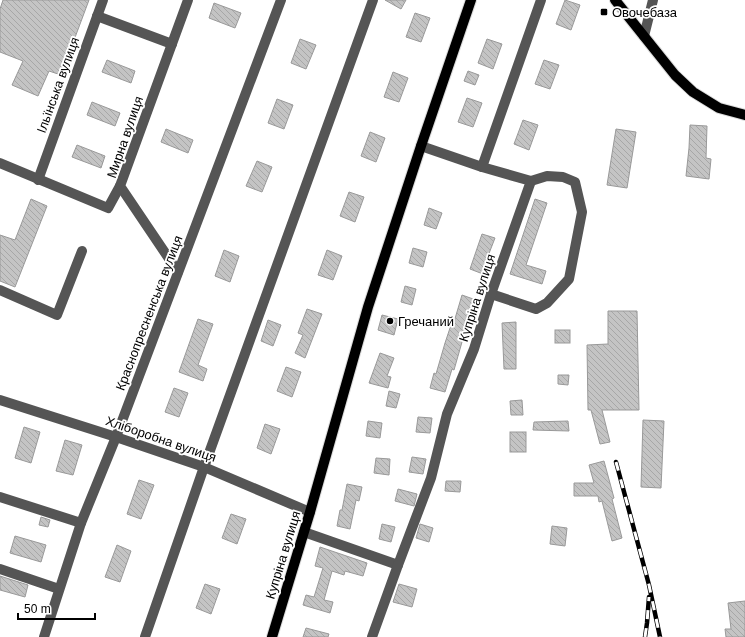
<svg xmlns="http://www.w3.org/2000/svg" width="745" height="637" viewBox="0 0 745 637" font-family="Helvetica,sans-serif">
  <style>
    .building { fill: url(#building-back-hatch); stroke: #999 }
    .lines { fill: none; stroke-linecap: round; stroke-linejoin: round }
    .major-casing { stroke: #dbdbdb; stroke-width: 12 }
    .minor { stroke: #555; stroke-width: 10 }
    .major { stroke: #000; stroke-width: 10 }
    .rail-casing { stroke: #000; stroke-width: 4.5 }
    .rail { stroke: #fff; stroke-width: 3; stroke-dasharray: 9; stroke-linecap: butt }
    .poi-dot { fill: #000; stroke: #fff; stroke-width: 1.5 }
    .labels { text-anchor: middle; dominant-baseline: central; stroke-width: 3.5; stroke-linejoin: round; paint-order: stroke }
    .poi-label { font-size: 13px; fill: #000; stroke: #fff; text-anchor: start }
    .street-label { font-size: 13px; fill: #000; stroke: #fff }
  </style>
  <defs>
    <pattern id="building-back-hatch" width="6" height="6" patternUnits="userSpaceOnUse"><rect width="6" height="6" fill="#c4c4c4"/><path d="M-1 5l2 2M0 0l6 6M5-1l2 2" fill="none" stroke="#a7a7a7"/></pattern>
  </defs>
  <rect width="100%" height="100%" fill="#fff"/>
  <g class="building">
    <path d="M 3,0 L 89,0 L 61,75 L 49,71 L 38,96 L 12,85 L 23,61 L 0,52 L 0,9 Z"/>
    <path d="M 385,0 L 406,0 L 401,9 Z"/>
    <path d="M 565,0 L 580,5 L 571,30 L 556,24 Z"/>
    <path d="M 214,3 L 241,13 L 235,28 L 209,18 Z"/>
    <path d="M 415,13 L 430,18 L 421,42 L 406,37 Z"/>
    <path d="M 300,39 L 316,45 L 306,69 L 291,63 Z"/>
    <path d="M 487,39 L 502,44 L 493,69 L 478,63 Z"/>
    <path d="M 107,60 L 135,71 L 131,83 L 102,72 Z"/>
    <path d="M 544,60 L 559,65 L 550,89 L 535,84 Z"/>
    <path d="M 468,71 L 479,75 L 475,85 L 464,81 Z"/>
    <path d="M 393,72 L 408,78 L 399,102 L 384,97 Z"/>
    <path d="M 467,98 L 482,103 L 473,127 L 458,122 Z"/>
    <path d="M 277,99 L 293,105 L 284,129 L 268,123 Z"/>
    <path d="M 92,102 L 120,113 L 115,126 L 87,115 Z"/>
    <path d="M 523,120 L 538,125 L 529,150 L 514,144 Z"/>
    <path d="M 690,125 L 707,126 L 706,158 L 711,159 L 709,179 L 686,176 L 689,148 Z"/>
    <path d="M 166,129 L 193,140 L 188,153 L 161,142 Z"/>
    <path d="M 616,129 L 636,132 L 627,188 L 607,185 Z"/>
    <path d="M 370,132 L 385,138 L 376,162 L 361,156 Z"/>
    <path d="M 77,145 L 105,156 L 101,168 L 72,157 Z"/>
    <path d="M 257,161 L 272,167 L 262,192 L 246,186 Z"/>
    <path d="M 349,192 L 364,197 L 355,222 L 340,216 Z"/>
    <path d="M 31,199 L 47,206 L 15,287 L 0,281 L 0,235 L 15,240 Z"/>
    <path d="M 535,199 L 547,203 L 526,265 L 546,271 L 542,284 L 510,274 Z"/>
    <path d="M 429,208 L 442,213 L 436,229 L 424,225 Z"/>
    <path d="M 482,234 L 495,238 L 488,256 L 490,257 L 483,274 L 470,269 Z"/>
    <path d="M 413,248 L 427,252 L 423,267 L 409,263 Z"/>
    <path d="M 224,250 L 239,256 L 230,282 L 215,276 Z"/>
    <path d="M 327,250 L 342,256 L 333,280 L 318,275 Z"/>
    <path d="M 405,286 L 416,289 L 412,305 L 401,302 Z"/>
    <path d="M 462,295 L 476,300 L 471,314 L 470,314 L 454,370 L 452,369 L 445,392 L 430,388 L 434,373 L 436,374 L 445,343 L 452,322 L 454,322 Z"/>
    <path d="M 307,309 L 322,314 L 305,358 L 295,353 L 303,335 L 298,333 Z"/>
    <path d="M 608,311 L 637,311 L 639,410 L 602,410 L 610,442 L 600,444 L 591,410 L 588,410 L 587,345 L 608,344 Z"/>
    <path d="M 382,315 L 398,319 L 394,335 L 378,330 Z"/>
    <path d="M 198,319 L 213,324 L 198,365 L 207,369 L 203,381 L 179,372 Z"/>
    <path d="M 268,320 L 281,325 L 273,346 L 261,341 Z"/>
    <path d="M 516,322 L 516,369 L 504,369 L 502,323 Z"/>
    <rect x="555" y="330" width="15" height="13"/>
    <path d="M 380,353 L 394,358 L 387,376 L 391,377 L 388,388 L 369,383 Z"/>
    <path d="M 286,367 L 301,372 L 292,397 L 277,391 Z"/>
    <path d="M 558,375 L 569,375 L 568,385 L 558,384 Z"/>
    <path d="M 174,388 L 188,393 L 179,417 L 165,412 Z"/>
    <path d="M 389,391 L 400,394 L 396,408 L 386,406 Z"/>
    <path d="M 522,400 L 523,415 L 511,415 L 510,401 Z"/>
    <path d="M 418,417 L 432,418 L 430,433 L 416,432 Z"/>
    <path d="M 643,420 L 664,421 L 661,488 L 641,487 Z"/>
    <path d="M 368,421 L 382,423 L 380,438 L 366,436 Z"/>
    <path d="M 568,421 L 569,431 L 533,430 L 534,422 Z"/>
    <path d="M 265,424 L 280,429 L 271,454 L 257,448 Z"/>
    <path d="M 24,427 L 40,432 L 31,463 L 15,458 Z"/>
    <rect x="510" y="432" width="16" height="20"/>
    <path d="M 65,440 L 82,445 L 73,475 L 56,471 Z"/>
    <path d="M 412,457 L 426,459 L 423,474 L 409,472 Z"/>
    <path d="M 376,458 L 390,459 L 389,475 L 374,473 Z"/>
    <path d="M 604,461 L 614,498 L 612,499 L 622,538 L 612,541 L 602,501 L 599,502 L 598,496 L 574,496 L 574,483 L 594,483 L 589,465 Z"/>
    <path d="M 139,480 L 154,485 L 141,519 L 127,514 Z"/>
    <path d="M 446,481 L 461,481 L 460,492 L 445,491 Z"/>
    <path d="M 347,484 L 362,487 L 359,501 L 356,500 L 350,529 L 337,526 L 340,510 L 342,510 Z"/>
    <path d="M 398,489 L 417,494 L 414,506 L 395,501 Z"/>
    <path d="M 231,514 L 246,519 L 237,544 L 222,538 Z"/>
    <path d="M 41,517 L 50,520 L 48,527 L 39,525 Z"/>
    <path d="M 382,524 L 395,527 L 391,542 L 379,539 Z"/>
    <path d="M 420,524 L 433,528 L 429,542 L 416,538 Z"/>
    <path d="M 552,526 L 567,528 L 565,546 L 550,544 Z"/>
    <path d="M 15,536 L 46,545 L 41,562 L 10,553 Z"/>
    <path d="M 117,545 L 131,551 L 120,582 L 105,577 Z"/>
    <path d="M 320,547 L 367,563 L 363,576 L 345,571 L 344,575 L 332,571 L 324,600 L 333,602 L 330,613 L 303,605 L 306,595 L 314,597 L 323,568 L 315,566 Z"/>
    <path d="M 0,576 L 28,585 L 25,597 L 0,590 Z"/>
    <path d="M 205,584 L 220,589 L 211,614 L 196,608 Z"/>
    <path d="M 399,584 L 417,589 L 412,607 L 393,602 Z"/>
    <path d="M 745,601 L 745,637 L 726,637 L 725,629 L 731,629 L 728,603 Z"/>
    <path d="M 306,628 L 329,634 L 328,637 L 303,637 Z"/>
  </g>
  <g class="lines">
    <g class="major-casing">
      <g id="major">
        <path d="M 615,0 L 675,75 L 693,92 L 719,108 L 745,115"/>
        <path d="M 272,637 L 310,512 L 368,307 L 421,146 L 471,0"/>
      </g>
    </g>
    <g class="minor">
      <path d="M 97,16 L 172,44"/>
      <path d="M 644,36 L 653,0"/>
      <path d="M 421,146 L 482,167"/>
      <path d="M 0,163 L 108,208 L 120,186"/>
      <path d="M 38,180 L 103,0"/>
      <path d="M 178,272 L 120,186 L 188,0"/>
      <path d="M 0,290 L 57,315 L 82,251"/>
      <path d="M 491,294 L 536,309 L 547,303 L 569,279 L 582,212 L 575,182 L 563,177 L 547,176 L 531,181"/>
      <path d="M 0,400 L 116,437 L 204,467 L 310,512"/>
      <path d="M 0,497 L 81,523"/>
      <path d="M 304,532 L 398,565"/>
      <path d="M 0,569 L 59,589"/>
      <path d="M 44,637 L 81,523 L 116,437 L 281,0"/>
      <path d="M 145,637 L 204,467 L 373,0"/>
      <path d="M 372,637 L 398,565 L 431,478 L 447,414 L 474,349 L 491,294 L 531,181 L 482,167 L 541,0"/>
    </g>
    <use href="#major" class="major"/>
    <g class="rail-casing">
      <g id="rail">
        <path d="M 616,462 L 649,585 L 660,637"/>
        <path d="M 645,637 L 647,623 L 649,597"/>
      </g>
    </g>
    <use href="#rail" class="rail"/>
  </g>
  <g class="poi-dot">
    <rect x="600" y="8" width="8" height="8" rx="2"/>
    <circle cx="390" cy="321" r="4"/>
  </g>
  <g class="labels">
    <g class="poi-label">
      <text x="612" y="12">Овочебаза</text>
      <text x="398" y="321">Гречаний</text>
    </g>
    <g class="street-label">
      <text transform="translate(58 85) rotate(-70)">Ільїнська вулиця</text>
      <text transform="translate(125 137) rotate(-71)">Мирна вулиця</text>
      <text transform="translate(477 298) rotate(-72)">Купріна вулиця</text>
      <text transform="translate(149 313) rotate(-69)">Краснопресненська вулиця</text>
      <text transform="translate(161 439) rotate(19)">Хліборобна вулиця</text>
      <text transform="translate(283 555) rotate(-73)">Купріна вулиця</text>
    </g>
  </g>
  <path d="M18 613v6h77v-6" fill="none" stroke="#000000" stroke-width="2"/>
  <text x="24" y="613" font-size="12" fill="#000000" stroke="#ffffff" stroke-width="3" paint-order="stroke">50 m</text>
</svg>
